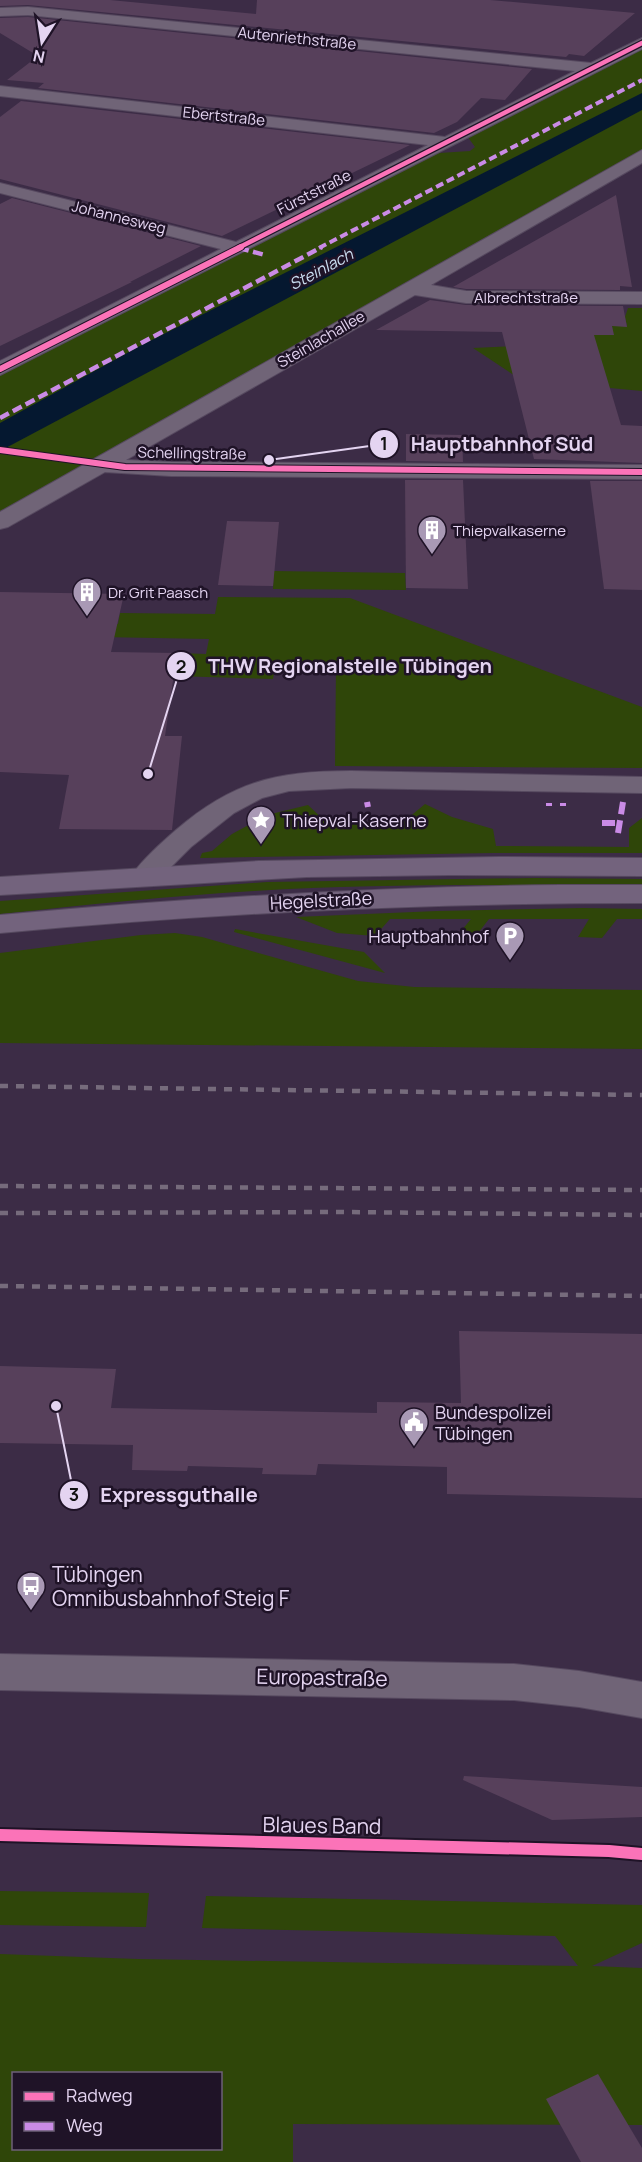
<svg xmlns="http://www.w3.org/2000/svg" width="642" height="2162" viewBox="0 0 642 2162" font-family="Manrope,sans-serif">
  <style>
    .green { fill: #2f4609; fill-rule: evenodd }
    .water { fill: #051830 }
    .building { fill: #57405b }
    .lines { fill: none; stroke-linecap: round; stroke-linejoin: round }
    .minor-casing { stroke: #56495f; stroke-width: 2 }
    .major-casing { stroke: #56495f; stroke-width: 2 }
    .minor { fill: #706477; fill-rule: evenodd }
    .major { fill: #73637d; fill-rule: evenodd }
    .rail { stroke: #766b7c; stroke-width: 4.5; stroke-dasharray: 8 8; stroke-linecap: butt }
    .quiet-far2 { stroke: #ca8be6; stroke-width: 4; stroke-dasharray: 8 4; stroke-linecap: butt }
    .quiet-far1 { stroke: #ca8be6; stroke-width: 4.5; stroke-dasharray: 10 4.5; stroke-linecap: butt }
    .quiet { stroke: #ca8be6; stroke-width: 6; stroke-dasharray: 13 6; stroke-linecap: butt }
    .cycleway-far2-casing { stroke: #1f1327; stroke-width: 7 }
    .cycleway-far1-casing { stroke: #1f1327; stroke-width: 8 }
    .cycleway-casing { stroke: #1f1327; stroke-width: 16 }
    .cycleway-far2 { stroke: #fb73b8; stroke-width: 4.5 }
    .cycleway-far1 { stroke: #fb73b8; stroke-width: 6 }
    .cycleway { stroke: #fb73b8; stroke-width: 12 }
    .labels { text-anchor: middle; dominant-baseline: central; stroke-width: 5; stroke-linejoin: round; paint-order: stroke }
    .far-street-label { font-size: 15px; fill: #e4d4f1; stroke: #1f1327 }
    .far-poi-label { font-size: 15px; fill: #e4d4f1; stroke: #1f1327; text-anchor: start }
    .far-water-label { font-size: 16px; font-style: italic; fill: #caddf1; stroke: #1f1327 }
    .poi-label { font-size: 18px; fill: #e4d4f1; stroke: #1f1327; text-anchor: start }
    .street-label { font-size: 18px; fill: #e4d4f1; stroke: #1f1327 }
    .near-poi-label { font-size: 21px; fill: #e4d4f1; stroke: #1f1327; text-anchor: start }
    .near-street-label { font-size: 21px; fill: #e4d4f1; stroke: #1f1327 }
    .leader { fill: none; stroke: #e4d4f1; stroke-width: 2 }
    .callout-dot { fill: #e4d4f1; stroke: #1f1327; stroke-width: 2 }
    .mark-label { font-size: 18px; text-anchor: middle; font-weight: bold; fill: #111 }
    .callout-label { font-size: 20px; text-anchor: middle; font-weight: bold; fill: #e4d4f1; stroke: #1f1327; stroke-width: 5; stroke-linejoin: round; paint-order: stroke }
  </style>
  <rect width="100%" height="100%" fill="#3c2c46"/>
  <g class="green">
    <path d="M 642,43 L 642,155 L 0,523 L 0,370 L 424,154 L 470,151 L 475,147 L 465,133 Z"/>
    <path d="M 628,308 L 642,308 L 642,391 L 610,388 L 538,391 L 473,348 L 516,346 L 517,337 L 613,334 L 612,326 L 627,326 L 625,317 Z"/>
    <path d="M 274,571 L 405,573 L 406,590 L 273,589 Z"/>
    <path d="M 218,597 L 350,598 L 642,707 L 642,768 L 335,766 L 336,667 L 275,667 L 273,679 L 174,676 L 177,653 L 206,654 L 209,639 L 100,637 L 103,623 L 118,624 L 120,613 L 215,614 Z"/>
    <path d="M 425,804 L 452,817 L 493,829 L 496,846 L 629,847 L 629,828 L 642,818 L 642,853 L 493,853 L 200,858 L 202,853 L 212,851 L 232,834 L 267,815 L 308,805 L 327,823 L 401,824 Z"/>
    <path d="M 535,878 L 642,879 L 642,886 C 513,885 383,883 254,891 C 169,896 85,905 0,914 L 0,901 L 267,882 Z"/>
    <path d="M 583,908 L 642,909 L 642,919 L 617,919 L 602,938 L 578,937 L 589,919 L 489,919 L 475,937 L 457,936 L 471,919 L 390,919 L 375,936 L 337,933 L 296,917 L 437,911 Z"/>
    <path d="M 235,929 L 364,952 L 385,973 L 234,932 Z"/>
    <path d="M 175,933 L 202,937 L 358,981 L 414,987 L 642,990 L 642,1049 L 0,1043 L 0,953 L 141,935 Z"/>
    <path d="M 0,1891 L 149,1893 L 146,1927 L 0,1925 Z"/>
    <path d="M 206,1896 L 642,1905 L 642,1943 L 592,1966 L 642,1968 L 642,2125 L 293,2124 L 293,2162 L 0,2162 L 0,1954 L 138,1959 L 578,1966 L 555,1936 L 202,1928 ZM 14,2074 L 220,2074 L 220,2148 L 14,2148 Z"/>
  </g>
  <path class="water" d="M 642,93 L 642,110 L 0,451 L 0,423 L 138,347 Z"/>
  <g class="building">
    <path d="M 0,0 L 110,0 L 256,14 L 257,0 L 490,0 L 635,13 L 584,56 L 569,54 L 566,57 L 28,5 L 0,6 Z"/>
    <path d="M 28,17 L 532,69 L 505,100 L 481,98 L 457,122 L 434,133 L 38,88 L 44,83 L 7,80 L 38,56 L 0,33 L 0,18 Z"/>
    <path d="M 21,101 L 410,145 L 222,236 L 0,179 L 0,117 Z"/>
    <path d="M 616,195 L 632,287 L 620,286 L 620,290 L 466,289 L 453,287 Z"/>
    <path d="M 12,198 L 201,246 L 130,282 L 132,282 L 0,346 L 0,204 Z"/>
    <path d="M 430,300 L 466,305 L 623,306 L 627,327 L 612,326 L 614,335 L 594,335 L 621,425 L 642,426 L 642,463 L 534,459 L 502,332 L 376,330 Z"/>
    <path d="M 406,434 L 462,435 L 463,462 L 406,461 Z"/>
    <path d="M 405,480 L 463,480 L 468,589 L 406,588 Z"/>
    <path d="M 590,481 L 642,481 L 642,590 L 604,589 Z"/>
    <path d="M 227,521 L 279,522 L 273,586 L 218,585 Z"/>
    <path d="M 0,592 L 124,594 L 111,652 L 177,653 L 165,736 L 182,736 L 172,830 L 59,829 L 69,775 L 0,772 Z"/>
    <path d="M 459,1331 L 642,1334 L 642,1498 L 447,1494 L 447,1467 L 318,1464 L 316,1475 L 262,1474 L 263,1468 L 188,1466 L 187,1471 L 132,1470 L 133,1445 L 0,1443 L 0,1366 L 116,1369 L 111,1408 L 377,1413 L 377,1402 L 461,1403 Z"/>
    <path d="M 464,1776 L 642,1787 L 642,1817 L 552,1820 L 463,1780 Z"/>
    <path d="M 598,2074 L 642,2148 L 642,2162 L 581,2162 L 546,2099 Z"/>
  </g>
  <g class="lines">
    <g class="minor-casing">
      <g id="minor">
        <path d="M 28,7 L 591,63 L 642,38 L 642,49 L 0,375 L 0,361 L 221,249 L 0,193 L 0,183 L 236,242 L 428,145 L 0,96 L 0,86 L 445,137 L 575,71 L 28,15 L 0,16 L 0,8 Z"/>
        <path d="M 642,150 L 642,163 L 431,285 L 466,291 L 642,292 L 642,304 L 466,303 L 415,295 L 126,460 L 171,462 L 642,465 L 642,479 L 171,476 L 105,472 L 8,527 L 0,529 L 0,512 Z"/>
        <path d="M 351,771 L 642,777 L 642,793 L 351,788 L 289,791 L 262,798 L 234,813 L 191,847 L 156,882 L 146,885 L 136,882 L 131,876 C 143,859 160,844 176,830 C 233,781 277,771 351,771 Z"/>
        <path d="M 0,1654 L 514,1664 L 579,1671 L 642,1682 L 642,1718 L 579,1707 L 514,1700 L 0,1690 Z"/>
      </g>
    </g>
    <g class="major-casing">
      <g id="major">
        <path d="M 498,857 L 642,858 L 642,876 L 450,875 L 307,877 L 0,895 L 0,877 L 259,861 Z"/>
        <path d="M 561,885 L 642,885 L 642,903 C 427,903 214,913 0,933 L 0,915 C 187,898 374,887 561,885 Z"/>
      </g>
    </g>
    <use href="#minor" class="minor"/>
    <use href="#major" class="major"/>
    <g class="rail">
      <path d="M 0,1086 L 642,1095"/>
      <path d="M 0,1186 L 642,1190"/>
      <path d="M 0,1213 L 341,1212 L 642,1215"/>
      <path d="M 0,1286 L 642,1296"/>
    </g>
    <path class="quiet-far2" d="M 319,248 L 642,80"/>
    <g class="quiet-far1">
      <path d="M 239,248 L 265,255"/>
      <path d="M 0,418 L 322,247"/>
    </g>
    <g class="quiet">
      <path d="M 367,802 L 368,807"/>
      <path d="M 549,803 L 549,806"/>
      <path d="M 563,803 L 563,806"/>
      <path d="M 602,823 L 620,823"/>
      <path d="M 618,833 L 623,802"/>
    </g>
    <g class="cycleway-far2-casing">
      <path id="cycleway-far2" d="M 238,248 L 642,43"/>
    </g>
    <g class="cycleway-far1-casing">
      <g id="cycleway-far1">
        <path d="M 0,369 L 241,247"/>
        <path d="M 0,450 L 125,467 L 642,472"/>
      </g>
    </g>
    <g class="cycleway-casing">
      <path id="cycleway" d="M 0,1835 L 609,1851 L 642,1854"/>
    </g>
    <use href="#cycleway-far2" class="cycleway-far2"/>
    <use href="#cycleway-far1" class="cycleway-far1"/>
    <use href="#cycleway" class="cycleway"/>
  </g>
  <defs>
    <g id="building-pin" transform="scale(1.5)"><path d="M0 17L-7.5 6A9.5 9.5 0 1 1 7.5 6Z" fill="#a999b5" stroke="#1f1327"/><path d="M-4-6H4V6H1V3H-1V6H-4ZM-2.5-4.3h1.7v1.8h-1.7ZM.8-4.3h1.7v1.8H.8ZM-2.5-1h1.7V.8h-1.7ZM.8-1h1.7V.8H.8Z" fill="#fff"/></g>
    <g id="sight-pin" transform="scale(1.5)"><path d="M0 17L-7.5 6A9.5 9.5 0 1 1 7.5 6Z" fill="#a999b5" stroke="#1f1327"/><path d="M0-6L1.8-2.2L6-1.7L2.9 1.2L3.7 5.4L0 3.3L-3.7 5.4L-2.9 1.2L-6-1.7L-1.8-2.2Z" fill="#fff"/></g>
    <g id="parking-pin" transform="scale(1.5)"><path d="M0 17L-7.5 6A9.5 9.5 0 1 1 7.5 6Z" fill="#a999b5" stroke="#1f1327"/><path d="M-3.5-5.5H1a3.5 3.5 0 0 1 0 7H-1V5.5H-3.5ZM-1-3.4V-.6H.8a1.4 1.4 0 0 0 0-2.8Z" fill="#fff"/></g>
    <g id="civic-pin" transform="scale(1.5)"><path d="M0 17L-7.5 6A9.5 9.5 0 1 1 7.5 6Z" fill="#a999b5" stroke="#1f1327"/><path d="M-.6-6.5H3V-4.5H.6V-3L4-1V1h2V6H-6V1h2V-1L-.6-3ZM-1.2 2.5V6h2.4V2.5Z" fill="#fff"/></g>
    <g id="bus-pin" transform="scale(1.5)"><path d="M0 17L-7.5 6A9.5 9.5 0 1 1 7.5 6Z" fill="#a999b5" stroke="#1f1327"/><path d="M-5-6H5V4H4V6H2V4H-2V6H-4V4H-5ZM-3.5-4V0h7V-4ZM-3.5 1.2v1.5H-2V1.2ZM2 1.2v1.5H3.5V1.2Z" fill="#fff"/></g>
  </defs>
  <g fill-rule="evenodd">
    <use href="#building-pin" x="432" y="530"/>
    <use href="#building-pin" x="87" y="592"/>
    <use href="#sight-pin" x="261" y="820"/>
    <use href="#parking-pin" x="510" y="936"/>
    <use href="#civic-pin" x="414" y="1422"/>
    <use href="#bus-pin" x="31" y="1586"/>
  </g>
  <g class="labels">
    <g class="far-street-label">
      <text transform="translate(297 38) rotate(6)">Autenriethstraße</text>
      <text transform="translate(224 116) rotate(6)">Ebertstraße</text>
      <text transform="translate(314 192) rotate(-27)">Fürststraße</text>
      <text transform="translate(119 217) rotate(14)">Johannesweg</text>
      <text x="526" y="297">Albrechtstraße</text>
      <text transform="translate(321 339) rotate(-30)">Steinlachallee</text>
      <text transform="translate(192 453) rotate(1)">Schellingstraße</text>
    </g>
    <g class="far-poi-label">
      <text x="453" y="530">Thiepvalkaserne</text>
      <text x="108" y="592">Dr. Grit Paasch</text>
    </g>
    <g class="far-water-label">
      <text transform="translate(321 269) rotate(-28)">Steinlach</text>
    </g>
    <g class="poi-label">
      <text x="282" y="820">Thiepval-Kaserne</text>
      <text x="489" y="936" text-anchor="end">Hauptbahnhof</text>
      <text x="435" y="1412">Bundespolizei<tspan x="435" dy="21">Tübingen</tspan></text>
    </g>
    <g class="street-label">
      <text transform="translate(321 900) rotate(-3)">Hegelstraße</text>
    </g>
    <g class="near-poi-label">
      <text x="52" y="1574">Tübingen<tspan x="52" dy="24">Omnibusbahnhof Steig F</tspan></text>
    </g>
    <g class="near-street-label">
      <text transform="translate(322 1677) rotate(1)">Europastraße</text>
      <text transform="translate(322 1825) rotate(1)">Blaues Band</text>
    </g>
  </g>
  <path class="leader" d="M269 460L384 444M148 774L181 666M56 1406L74 1495"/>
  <g class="callout-dot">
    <circle cx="269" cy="460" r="6"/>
    <circle cx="148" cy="774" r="6"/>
    <circle cx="56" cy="1406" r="6"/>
    <circle cx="384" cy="444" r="15"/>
    <circle cx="181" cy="666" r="15"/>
    <circle cx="74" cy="1495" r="15"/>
  </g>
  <g class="mark-label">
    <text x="384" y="450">1</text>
    <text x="181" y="673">2</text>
    <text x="74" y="1501">3</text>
  </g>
  <g class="callout-label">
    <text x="502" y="451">Hauptbahnhof Süd</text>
    <text x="350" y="673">THW Regionalstelle Tübingen</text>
    <text x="179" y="1502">Expressguthalle</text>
  </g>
  <rect x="12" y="2072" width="210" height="78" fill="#1f1327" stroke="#6e6078" stroke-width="1.5"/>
  <rect x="24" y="2092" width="30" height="9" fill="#fb73b8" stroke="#6e6078" stroke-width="1.5"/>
  <text x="66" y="2102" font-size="18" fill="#e4d4f1">Radweg</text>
  <rect x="24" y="2122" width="30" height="9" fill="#ca8be6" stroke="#6e6078" stroke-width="1.5"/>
  <text x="66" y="2132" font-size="18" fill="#e4d4f1">Weg</text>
  <g transform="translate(42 42) rotate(192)" stroke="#1f1327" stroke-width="4.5" paint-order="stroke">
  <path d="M0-4.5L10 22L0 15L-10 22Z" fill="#e4d4f1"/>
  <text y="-9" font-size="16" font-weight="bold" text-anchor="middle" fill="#e4d4f1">N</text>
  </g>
</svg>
